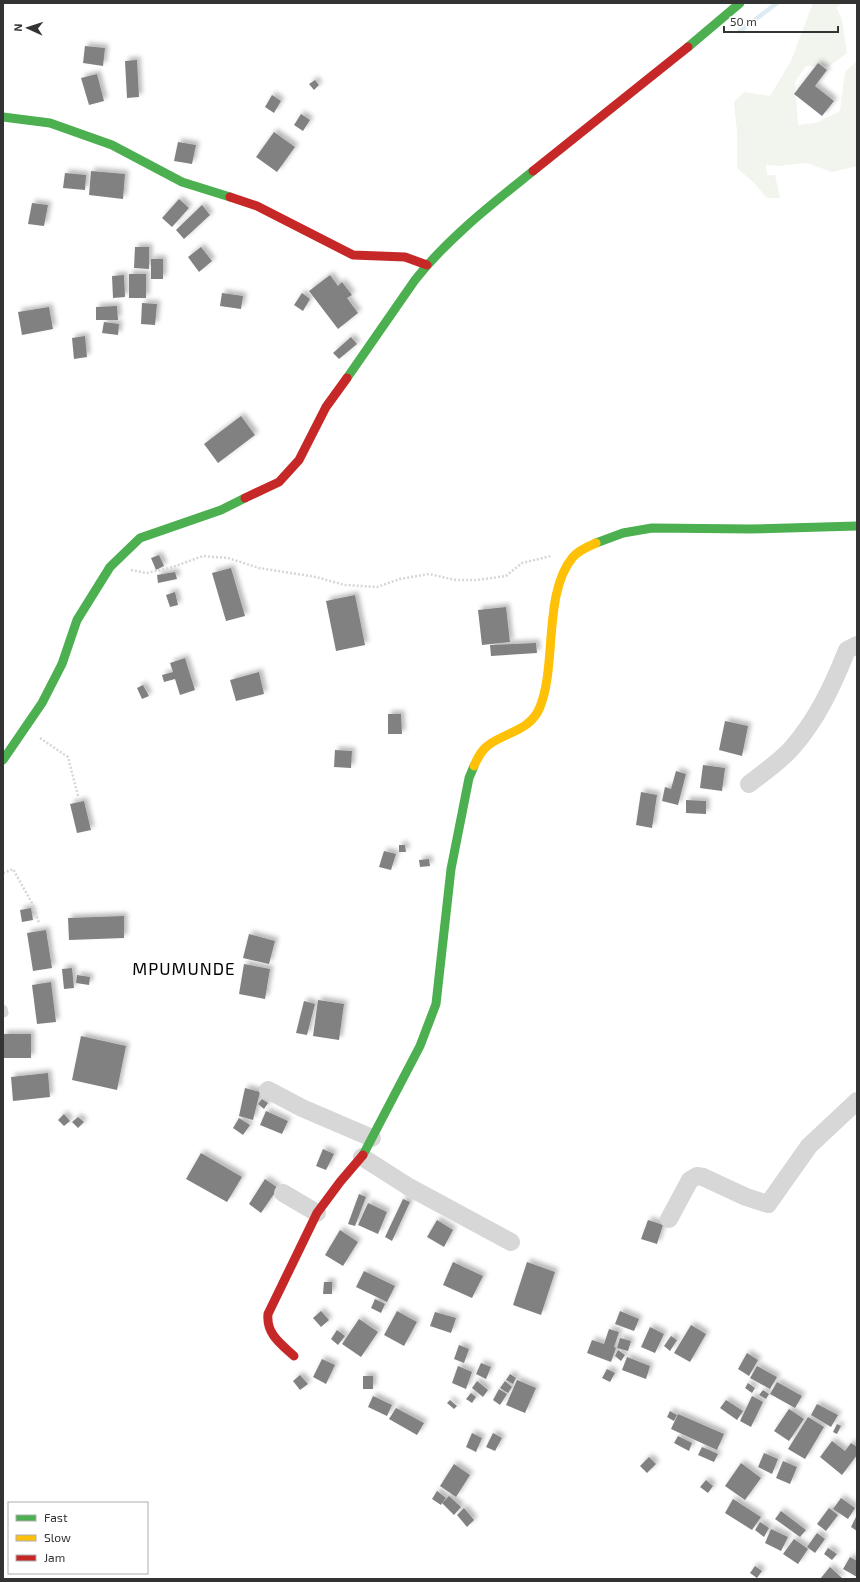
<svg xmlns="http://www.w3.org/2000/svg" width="860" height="1582" viewBox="0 0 860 1582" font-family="'Exo 2',sans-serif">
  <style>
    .green { fill: #f1f5ed }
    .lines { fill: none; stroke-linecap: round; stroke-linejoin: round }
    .stream { stroke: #ddebf3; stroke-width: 4.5 }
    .building { fill: #818181; filter: url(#shadow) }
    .path { stroke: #d6d6d6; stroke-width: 2.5; stroke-dasharray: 2 2; stroke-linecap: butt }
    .lane { stroke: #d7d7d7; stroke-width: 9 }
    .street { stroke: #d7d7d7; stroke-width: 18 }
    .fast { stroke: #4caf50; stroke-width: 9 }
    .slow { stroke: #ffc107; stroke-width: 9 }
    .jam { stroke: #c62828; stroke-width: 9 }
    .labels { text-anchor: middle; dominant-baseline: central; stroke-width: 4; stroke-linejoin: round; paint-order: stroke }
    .quarter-label { font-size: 17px; letter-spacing: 1px; fill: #000; stroke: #fff }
  </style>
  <defs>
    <filter id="shadow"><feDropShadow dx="3.5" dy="-3.5" stdDeviation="2" flood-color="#0004"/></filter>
  </defs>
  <rect width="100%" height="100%" fill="#fff"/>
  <path class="green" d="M 813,3 L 844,3 L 836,7 L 842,20 L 847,53 L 829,66 L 806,66 L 795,82 L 798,125 L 816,123 L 840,111 L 845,72 L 857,61 L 857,166 L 832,172 L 807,163 L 778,166 L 766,165 L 767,175 L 775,175 L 780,198 L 767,198 L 754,183 L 737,168 L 737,131 L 734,102 L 744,92 L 770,96 L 791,61 Z"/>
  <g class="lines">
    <path class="stream" d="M 740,31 L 777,3"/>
  </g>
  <g class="building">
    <path d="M 85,46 L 105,48 L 103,66 L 83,63 Z"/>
    <path d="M 137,60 L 139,97 L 127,98 L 125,61 Z"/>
    <path d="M 818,63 L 827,70 L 815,86 L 834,101 L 822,116 L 794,94 Z"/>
    <path d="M 97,74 L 104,101 L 89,105 L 81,78 Z"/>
    <path d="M 315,80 L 319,85 L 314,90 L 309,84 Z"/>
    <path d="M 272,95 L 281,101 L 274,113 L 265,107 Z"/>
    <path d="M 301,114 L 310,120 L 303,131 L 294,125 Z"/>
    <path d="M 274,132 L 295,147 L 277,172 L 256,157 Z"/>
    <path d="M 178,142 L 196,145 L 192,164 L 174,161 Z"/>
    <path d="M 91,171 L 125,174 L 123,199 L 89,195 Z"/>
    <path d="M 65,173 L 86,175 L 85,190 L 63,188 Z"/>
    <path d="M 179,199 L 189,208 L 172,227 L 162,218 Z"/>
    <path d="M 32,203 L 48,205 L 44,226 L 28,224 Z"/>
    <path d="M 202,205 L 210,215 L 184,239 L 176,230 Z"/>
    <path d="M 135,247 L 149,247 L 149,269 L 134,268 Z"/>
    <path d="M 201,247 L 212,261 L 199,272 L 188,257 Z"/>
    <rect x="151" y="259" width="12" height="20"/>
    <rect x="129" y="274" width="17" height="24"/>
    <path d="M 124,275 L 125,297 L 113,298 L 112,276 Z"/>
    <path d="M 330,275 L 338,286 L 342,282 L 352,295 L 347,298 L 358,313 L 338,329 L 309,291 Z"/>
    <path d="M 222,293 L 243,296 L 241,309 L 220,306 Z"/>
    <path d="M 302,293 L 310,299 L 303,311 L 294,305 Z"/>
    <path d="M 142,303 L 157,304 L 155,325 L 141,324 Z"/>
    <path d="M 117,306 L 118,320 L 96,320 L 96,307 Z"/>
    <path d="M 49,307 L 53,329 L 22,335 L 18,312 Z"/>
    <path d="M 104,322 L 119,324 L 118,335 L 102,333 Z"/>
    <path d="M 85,336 L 87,357 L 74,359 L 72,338 Z"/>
    <path d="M 351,337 L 357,344 L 339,359 L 333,353 Z"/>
    <path d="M 241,416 L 255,435 L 218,463 L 204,444 Z"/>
    <path d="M 159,555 L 164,566 L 156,570 L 151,558 Z"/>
    <path d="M 231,568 L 245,616 L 226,621 L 212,573 Z"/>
    <path d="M 175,572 L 177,579 L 158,583 L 157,575 Z"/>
    <path d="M 175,592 L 178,605 L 170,607 L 166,595 Z"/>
    <path d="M 355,595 L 365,645 L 336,651 L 326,601 Z"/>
    <path d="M 506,607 L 510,642 L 482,645 L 478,610 Z"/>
    <path d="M 536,643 L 537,653 L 491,656 L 490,645 Z"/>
    <path d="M 185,658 L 195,690 L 180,695 L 175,679 L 164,682 L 162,675 L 173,672 L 170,663 Z"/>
    <path d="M 259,672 L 264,694 L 236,701 L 230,680 Z"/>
    <path d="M 143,685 L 149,696 L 142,699 L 137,688 Z"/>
    <path d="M 388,714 L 401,714 L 402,734 L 388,734 Z"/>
    <path d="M 725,721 L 748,726 L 742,756 L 719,750 Z"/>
    <path d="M 335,750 L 352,751 L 351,768 L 334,767 Z"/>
    <path d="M 703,765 L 725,768 L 722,791 L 700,788 Z"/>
    <path d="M 676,771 L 686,774 L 678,805 L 662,801 L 665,787 L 671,789 Z"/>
    <path d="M 641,792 L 657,795 L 652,828 L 636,825 Z"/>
    <path d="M 686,800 L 706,801 L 706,814 L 686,813 Z"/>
    <path d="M 84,801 L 91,830 L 77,833 L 70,804 Z"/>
    <path d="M 399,845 L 405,845 L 406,852 L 399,852 Z"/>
    <path d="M 384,851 L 396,854 L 391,870 L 379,867 Z"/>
    <path d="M 429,859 L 430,866 L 420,867 L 419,860 Z"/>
    <path d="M 31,908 L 33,920 L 22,922 L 20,910 Z"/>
    <path d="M 124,916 L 124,938 L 69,940 L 68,918 Z"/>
    <path d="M 46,930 L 52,968 L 33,971 L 27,933 Z"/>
    <path d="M 249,934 L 275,941 L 269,964 L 243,958 Z"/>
    <path d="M 244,964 L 270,969 L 265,999 L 239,994 Z"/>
    <path d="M 72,968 L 74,988 L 64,989 L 62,969 Z"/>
    <path d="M 77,975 L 90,977 L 89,985 L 76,983 Z"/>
    <path d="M 51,982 L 56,1022 L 37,1024 L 32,985 Z"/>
    <path d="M 318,1000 L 344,1004 L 339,1040 L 313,1036 Z"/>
    <path d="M 304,1001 L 315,1004 L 307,1035 L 296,1033 Z"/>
    <rect x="3" y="1034" width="28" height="24"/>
    <path d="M 81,1036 L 126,1046 L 117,1090 L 72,1080 Z"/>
    <path d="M 48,1073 L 50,1097 L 13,1101 L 11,1077 Z"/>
    <path d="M 245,1088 L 260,1092 L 253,1120 L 239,1116 Z"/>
    <path d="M 262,1099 L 268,1103 L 264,1109 L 258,1104 Z"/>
    <path d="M 266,1111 L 288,1121 L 282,1134 L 260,1125 Z"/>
    <path d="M 64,1114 L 70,1121 L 64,1126 L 58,1120 Z"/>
    <path d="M 78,1117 L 84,1122 L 78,1128 L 72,1122 Z"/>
    <path d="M 239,1118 L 250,1125 L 243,1135 L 233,1128 Z"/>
    <path d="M 323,1149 L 334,1154 L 326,1170 L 316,1166 Z"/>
    <path d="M 201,1153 L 242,1177 L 227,1202 L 186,1179 Z"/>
    <path d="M 265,1179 L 278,1188 L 261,1213 L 249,1204 Z"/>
    <path d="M 359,1194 L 366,1197 L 355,1226 L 348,1224 Z"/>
    <path d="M 403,1199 L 410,1202 L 392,1241 L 385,1237 Z"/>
    <path d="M 368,1203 L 387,1212 L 378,1234 L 358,1225 Z"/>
    <path d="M 437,1220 L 453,1230 L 444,1247 L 427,1237 Z"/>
    <path d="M 648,1220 L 663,1225 L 657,1244 L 641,1239 Z"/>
    <path d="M 340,1230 L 358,1242 L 343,1266 L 325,1255 Z"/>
    <path d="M 453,1262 L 483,1276 L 472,1298 L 443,1285 Z"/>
    <path d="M 527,1262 L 555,1272 L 541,1315 L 513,1305 Z"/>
    <path d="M 364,1271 L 395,1286 L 387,1302 L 356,1287 Z"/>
    <path d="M 324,1282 L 332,1282 L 332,1294 L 323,1294 Z"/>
    <path d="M 375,1299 L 385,1304 L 381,1313 L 371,1308 Z"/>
    <path d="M 321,1311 L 329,1320 L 321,1327 L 313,1318 Z"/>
    <path d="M 397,1311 L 417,1322 L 404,1346 L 384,1335 Z"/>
    <path d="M 620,1311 L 639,1319 L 634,1331 L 615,1324 Z"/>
    <path d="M 435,1312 L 456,1318 L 451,1333 L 430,1326 Z"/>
    <path d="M 359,1319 L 378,1332 L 361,1357 L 342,1344 Z"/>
    <path d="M 691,1325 L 706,1334 L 690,1362 L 674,1353 Z"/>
    <path d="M 650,1327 L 664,1334 L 655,1353 L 641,1347 Z"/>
    <path d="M 609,1329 L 619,1332 L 614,1347 L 616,1348 L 611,1362 L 587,1353 L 592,1340 L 604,1344 Z"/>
    <path d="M 337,1330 L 345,1336 L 338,1345 L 331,1339 Z"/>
    <path d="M 671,1336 L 677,1340 L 670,1351 L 664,1346 Z"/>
    <path d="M 620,1338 L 631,1341 L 628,1351 L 617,1348 Z"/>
    <path d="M 459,1345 L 469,1349 L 464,1363 L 454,1359 Z"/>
    <path d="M 618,1350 L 625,1355 L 621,1361 L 615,1356 Z"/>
    <path d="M 747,1353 L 758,1360 L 749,1376 L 738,1369 Z"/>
    <path d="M 627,1357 L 650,1366 L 646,1379 L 622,1370 Z"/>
    <path d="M 322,1359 L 335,1365 L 326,1384 L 313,1377 Z"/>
    <path d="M 481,1363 L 491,1367 L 486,1379 L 476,1374 Z"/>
    <path d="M 458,1366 L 472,1372 L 466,1389 L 452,1383 Z"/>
    <path d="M 757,1366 L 777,1377 L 770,1389 L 750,1378 Z"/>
    <path d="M 607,1369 L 615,1373 L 610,1382 L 602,1378 Z"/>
    <path d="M 510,1374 L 516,1378 L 513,1384 L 506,1380 Z"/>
    <path d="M 300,1375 L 308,1384 L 300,1390 L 293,1381 Z"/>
    <rect x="363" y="1376" width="10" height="13"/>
    <path d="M 517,1380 L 536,1388 L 525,1413 L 506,1405 Z"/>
    <path d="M 477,1381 L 488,1390 L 483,1397 L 472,1388 Z"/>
    <path d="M 505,1381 L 512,1387 L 508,1393 L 500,1388 Z"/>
    <path d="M 777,1382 L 802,1396 L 795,1408 L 770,1394 Z"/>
    <path d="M 748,1383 L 755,1388 L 752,1393 L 745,1388 Z"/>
    <path d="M 499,1389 L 507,1394 L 500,1405 L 493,1400 Z"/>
    <path d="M 763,1390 L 769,1394 L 766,1399 L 759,1395 Z"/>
    <path d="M 471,1393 L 476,1397 L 472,1403 L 466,1399 Z"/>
    <path d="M 373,1396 L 392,1405 L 387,1416 L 368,1407 Z"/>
    <path d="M 752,1396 L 763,1402 L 751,1427 L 740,1421 Z"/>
    <path d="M 450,1400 L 457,1406 L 454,1409 L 447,1403 Z"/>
    <path d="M 726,1400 L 743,1411 L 737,1420 L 720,1408 Z"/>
    <path d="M 817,1404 L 838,1415 L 831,1427 L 811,1415 Z"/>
    <path d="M 396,1408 L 424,1423 L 417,1435 L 389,1419 Z"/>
    <path d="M 789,1409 L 804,1419 L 789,1441 L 774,1431 Z"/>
    <path d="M 670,1411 L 677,1415 L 674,1421 L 667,1417 Z"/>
    <path d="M 678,1414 L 724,1434 L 717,1450 L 671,1429 Z"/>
    <path d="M 808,1417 L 824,1427 L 805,1459 L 788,1449 Z"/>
    <path d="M 837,1424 L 841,1426 L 837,1434 L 833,1432 Z"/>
    <path d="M 472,1433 L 482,1438 L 476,1452 L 466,1447 Z"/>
    <path d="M 493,1433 L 502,1438 L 495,1451 L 486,1447 Z"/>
    <path d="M 678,1436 L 692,1443 L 689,1451 L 674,1443 Z"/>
    <path d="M 832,1441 L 845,1451 L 851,1443 L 857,1447 L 857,1455 L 842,1475 L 820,1457 Z"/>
    <path d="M 702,1447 L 718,1454 L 714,1462 L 698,1455 Z"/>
    <path d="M 764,1453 L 778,1459 L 772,1474 L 758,1467 Z"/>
    <path d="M 649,1457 L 656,1464 L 647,1473 L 640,1466 Z"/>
    <path d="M 783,1461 L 797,1467 L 790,1484 L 776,1478 Z"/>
    <path d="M 741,1463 L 761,1478 L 745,1500 L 725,1486 Z"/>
    <path d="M 454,1464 L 470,1475 L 456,1497 L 440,1486 Z"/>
    <path d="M 706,1480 L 713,1486 L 708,1493 L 700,1487 Z"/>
    <path d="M 437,1491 L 446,1498 L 442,1503 L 449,1496 L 461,1507 L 454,1515 L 442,1503 L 441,1505 L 432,1499 Z"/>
    <path d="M 841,1498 L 855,1508 L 848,1519 L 833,1509 Z"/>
    <path d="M 733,1499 L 761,1517 L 752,1530 L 725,1513 Z"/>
    <path d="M 464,1508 L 474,1520 L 467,1527 L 457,1515 Z"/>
    <path d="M 829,1508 L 838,1515 L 826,1531 L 817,1524 Z"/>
    <path d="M 781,1511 L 806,1530 L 800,1537 L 775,1519 Z"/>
    <path d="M 857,1515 L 857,1531 L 851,1527 Z"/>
    <path d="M 760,1522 L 769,1528 L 764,1537 L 755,1530 Z"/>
    <path d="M 771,1529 L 788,1537 L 781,1551 L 765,1543 Z"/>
    <path d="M 817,1533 L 825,1539 L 815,1553 L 807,1547 Z"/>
    <path d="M 794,1539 L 808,1549 L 798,1564 L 783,1554 Z"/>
    <path d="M 828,1548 L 837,1554 L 832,1560 L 824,1554 Z"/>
    <path d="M 850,1557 L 857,1561 L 857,1577 L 843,1569 Z"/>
    <path d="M 755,1566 L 762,1571 L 757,1578 L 750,1573 Z"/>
    <path d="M 830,1567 L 842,1578 L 841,1579 L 820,1579 Z"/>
  </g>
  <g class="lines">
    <g class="path">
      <path d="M 131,570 L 146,573 L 170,568 L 203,556 L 228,558 L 259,568 L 316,577 L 345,585 L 377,587 L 400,579 L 429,574 L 456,580 L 477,580 L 506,576 L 522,563 L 551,556"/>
      <path d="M 40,738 L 68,757 L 78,796"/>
      <path d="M 3,873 L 13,869 L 32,903 L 39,923"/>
    </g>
    <path class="lane" d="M 3,1009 L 4,1013"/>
    <g class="street">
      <path d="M 749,784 C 763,773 779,762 791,749 C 817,720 833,685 847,650 L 857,645"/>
      <path d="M 268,1090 L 302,1108 L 372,1138"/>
      <path d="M 362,1157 L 409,1187 L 511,1242"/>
      <path d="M 283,1193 L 317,1213"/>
      <path d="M 669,1219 L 690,1180 L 697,1176 L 703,1177 L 746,1197 L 768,1204 L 809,1146 L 857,1101"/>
    </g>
    <g class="fast">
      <path d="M 688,47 L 740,3"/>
      <path d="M 3,117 L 50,123 L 112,145 L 182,182 L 230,197"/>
      <path d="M 347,378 L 415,280 C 448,238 492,204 533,171"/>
      <path d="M 596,543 L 623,533 L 652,528 L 751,529 L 857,526"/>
      <path d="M 3,760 L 42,703 L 62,664 L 77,620 L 110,567 L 140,538 L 221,510 L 245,498"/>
      <path d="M 363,1155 L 420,1046 L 436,1004 L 451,869 L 469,778 L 474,766"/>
    </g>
    <path class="slow" d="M 474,766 C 478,757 482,749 490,744 C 507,732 531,730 540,707 C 557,665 543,592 573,557 C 578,551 589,546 596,543"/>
    <g class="jam">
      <path d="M 533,171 L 688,47"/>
      <path d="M 230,197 L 257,206 L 353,255 L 405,257 L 427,265"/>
      <path d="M 245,498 L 279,482 L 299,460 L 326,407 L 347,378"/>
      <path d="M 294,1356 C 281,1344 266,1334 268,1314 L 317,1213 L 340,1182 L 363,1155"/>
    </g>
  </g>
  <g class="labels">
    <g class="quarter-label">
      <text x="184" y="968">MPUMUNDE</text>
    </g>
  </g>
  <rect width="860" height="1582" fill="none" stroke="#333333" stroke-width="8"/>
  <rect x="8" y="1502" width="140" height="72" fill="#ffffff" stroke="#adadad"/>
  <rect x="16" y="1515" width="20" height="6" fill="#4caf50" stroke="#adadad"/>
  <text x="44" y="1522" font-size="12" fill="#333333">Fast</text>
  <rect x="16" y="1535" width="20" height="6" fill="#ffc107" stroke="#adadad"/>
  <text x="44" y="1542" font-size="12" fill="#333333">Slow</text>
  <rect x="16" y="1555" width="20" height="6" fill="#c62828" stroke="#adadad"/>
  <text x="44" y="1562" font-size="12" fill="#333333">Jam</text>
  <g transform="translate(28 28) rotate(273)" stroke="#ffffff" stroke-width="3" paint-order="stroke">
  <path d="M0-3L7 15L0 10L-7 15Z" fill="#333333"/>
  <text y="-6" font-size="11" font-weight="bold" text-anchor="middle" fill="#333333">N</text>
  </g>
  <path d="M724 26v6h114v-6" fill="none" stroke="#333333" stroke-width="2"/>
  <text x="730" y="26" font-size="12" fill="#333333" stroke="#ffffff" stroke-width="3" paint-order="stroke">50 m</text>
</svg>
